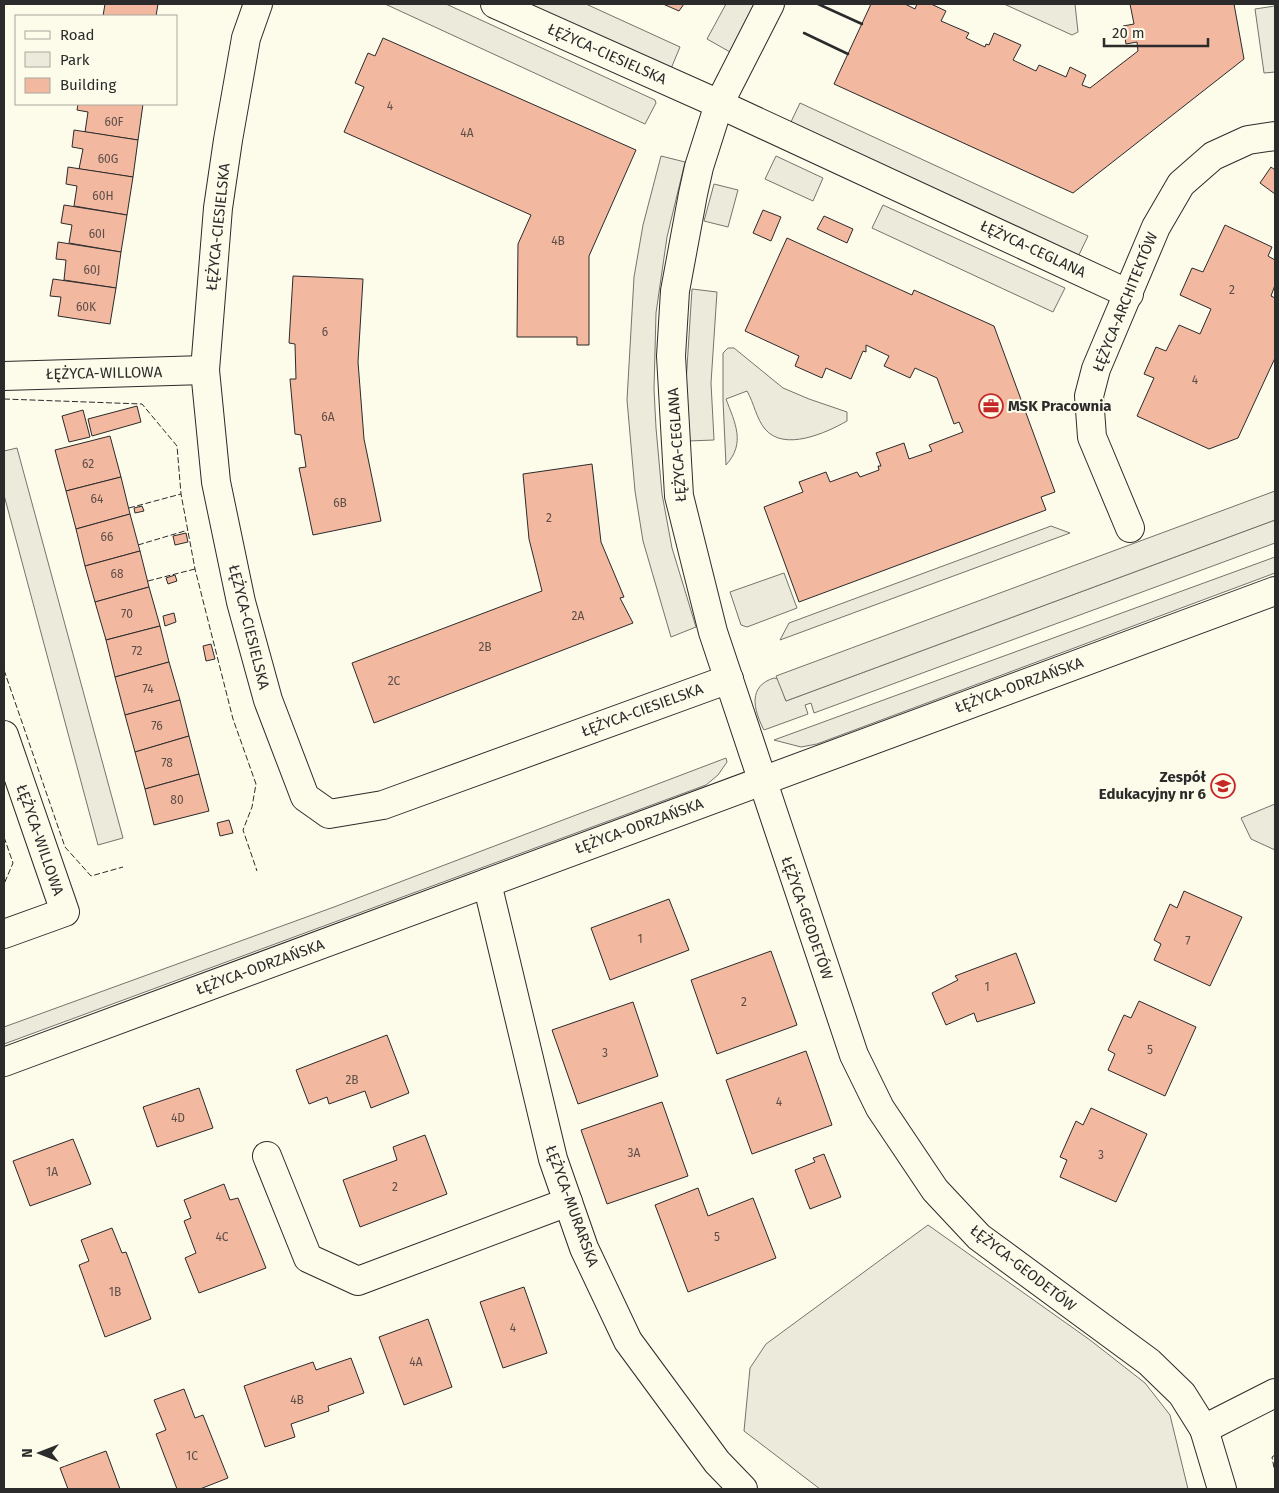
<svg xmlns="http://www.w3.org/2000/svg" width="1279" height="1493" viewBox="0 0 1279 1493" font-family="'Fira Sans',sans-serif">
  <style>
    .green { fill: #ecebdb; stroke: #74746e }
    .parking { fill: #eceadb; stroke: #74746e }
    .building { fill: #f2b8a0; stroke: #2b2b2b }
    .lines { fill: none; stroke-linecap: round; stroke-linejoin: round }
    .street-casing { stroke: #2b2b2b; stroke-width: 30 }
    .secondary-casing { stroke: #2b2b2b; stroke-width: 30 }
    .street { stroke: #fdfbea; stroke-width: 28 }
    .secondary { stroke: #fdfbea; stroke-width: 28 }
    .fence { stroke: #2b2b2b; stroke-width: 1; stroke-dasharray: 6 2.5; stroke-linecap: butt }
    .wall { stroke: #2b2b2b; stroke-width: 2.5 }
    .labels { text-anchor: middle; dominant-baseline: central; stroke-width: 4; stroke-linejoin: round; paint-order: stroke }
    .number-label { font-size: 12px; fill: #5d4e48 }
    .street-label { font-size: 15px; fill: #2b2b2b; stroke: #fdfbea }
    .poi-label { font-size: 15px; font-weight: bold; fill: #2b2b2b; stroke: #fdfbea; text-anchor: start }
  </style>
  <rect width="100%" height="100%" fill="#fdfbea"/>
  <g class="green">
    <path d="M 1004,4 L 1075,4 L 1078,32 L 1072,35 Z"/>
    <path d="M 728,348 L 734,348 L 783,388 L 809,399 L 847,412 L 847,421 C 826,433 784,452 765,429 C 756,418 754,403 747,391 L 726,399 C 735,423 746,443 726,465 L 723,400 L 723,353 Z"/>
    <path d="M 1275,520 L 1275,543 L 814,713 L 811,703 L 805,705 L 808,714 L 764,730 C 753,709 748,686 774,678 L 778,679 L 786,701 Z"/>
    <path d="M 1275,557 L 1275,573 L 817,744 L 801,747 L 774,740 Z"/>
    <path d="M 784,573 L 797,608 L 747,627 L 741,625 L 730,592 Z"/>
    <path d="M 726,758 L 727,762 L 718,775 L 706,785 L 4,1044 L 4,1027 L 334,907 Z"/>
    <path d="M 1275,804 L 1275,850 L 1251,839 L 1241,818 Z"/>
    <path d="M 928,1225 L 1090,1340 L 1145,1383 L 1170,1415 L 1188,1489 L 820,1489 L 744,1431 L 750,1368 L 766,1344 Z"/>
  </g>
  <g class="parking">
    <path d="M 385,4 L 446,4 L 655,100 L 656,103 L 645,124 Z"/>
    <path d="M 524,4 L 586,4 L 680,47 L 670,71 Z"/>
    <path d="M 726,4 L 756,4 L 730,52 L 707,39 Z"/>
    <path d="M 1275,6 L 1275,72 L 1264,73 L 1255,9 Z"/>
    <path d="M 800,103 L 1088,236 L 1077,259 L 789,126 Z"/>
    <path d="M 661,156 L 685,162 L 667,237 L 656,313 L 654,389 L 656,428 L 662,494 L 672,548 L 696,627 L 671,637 L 643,541 L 635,491 L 627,400 L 634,277 L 643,225 Z"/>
    <path d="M 776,156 L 823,178 L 813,201 L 765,179 Z"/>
    <path d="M 714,184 L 738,190 L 728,227 L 704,221 Z"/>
    <path d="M 883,205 L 1065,288 L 1053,312 L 872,228 Z"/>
    <path d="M 692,289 L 717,292 L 711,383 L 714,440 L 688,441 L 686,383 Z"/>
    <path d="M 17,448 L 123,838 L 98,845 L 4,495 L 4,451 Z"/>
    <path d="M 1275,491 L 1275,520 L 786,701 L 776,676 Z"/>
    <path d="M 1051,526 L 1070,533 L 780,640 L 789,623 Z"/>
  </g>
  <g class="building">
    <path d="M 105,4 L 158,4 L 156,16 L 103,16 Z"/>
    <path d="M 663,4 L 684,4 L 679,11 Z"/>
    <path d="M 871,4 L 905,4 L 915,9 L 917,4 L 931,4 L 946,11 L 941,21 L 969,33 L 966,38 L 985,47 L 986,44 L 989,45 L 994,33 L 1021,45 L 1013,60 L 1036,71 L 1039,65 L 1066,77 L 1070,67 L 1086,75 L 1082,85 L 1090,88 L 1138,51 L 1137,42 L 1126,44 L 1123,26 L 1134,24 L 1130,4 L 1234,4 L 1244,59 L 1073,193 L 834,84 Z"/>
    <path d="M 383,38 L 636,150 L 589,256 L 589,345 L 577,345 L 577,337 L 517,337 L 518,244 L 531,215 L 344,132 L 364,87 L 355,83 L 368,53 L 375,56 Z"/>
    <path d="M 78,104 L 143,104 L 138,140 L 85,132 L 88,112 L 77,110 Z"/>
    <path d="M 74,130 L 138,140 L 133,177 L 79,169 L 83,149 L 72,147 Z"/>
    <path d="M 68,167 L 133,177 L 127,215 L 74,206 L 77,186 L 66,184 Z"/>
    <path d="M 1271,167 L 1275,170 L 1275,194 L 1260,183 Z"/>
    <path d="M 64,205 L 127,215 L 121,252 L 69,243 L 72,225 L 61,223 Z"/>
    <path d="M 763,210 L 781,217 L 771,241 L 753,233 Z"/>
    <path d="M 824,216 L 853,229 L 847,243 L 817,229 Z"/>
    <path d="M 1225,225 L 1272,247 L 1268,256 L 1275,260 L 1275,285 L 1271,296 L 1275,298 L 1275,358 L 1238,438 L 1209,449 L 1137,416 L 1154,378 L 1144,374 L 1156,347 L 1166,351 L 1179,325 L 1200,334 L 1211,309 L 1180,295 L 1192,268 L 1203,272 Z"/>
    <path d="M 787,238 L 912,295 L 914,290 L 994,326 L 1055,492 L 1041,497 L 1046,510 L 799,602 L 764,507 L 803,492 L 799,482 L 826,472 L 830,482 L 857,472 L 860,477 L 879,470 L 878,466 L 881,466 L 876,453 L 904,443 L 909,459 L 932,451 L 929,445 L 963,432 L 959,422 L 954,424 L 937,378 L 915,368 L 910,378 L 884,366 L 889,356 L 866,345 L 866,352 L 863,351 L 851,379 L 826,368 L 822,378 L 795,366 L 799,356 L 745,331 Z"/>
    <path d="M 58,242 L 121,252 L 116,288 L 64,280 L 66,260 L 56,259 Z"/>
    <path d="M 293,276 L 363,279 L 358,362 L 364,439 L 381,521 L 313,535 L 299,468 L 306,467 L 301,435 L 295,434 L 290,379 L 296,379 L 295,344 L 289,343 Z"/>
    <path d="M 53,279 L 116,288 L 110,324 L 58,316 L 61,297 L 50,296 Z"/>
    <path d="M 137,406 L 141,422 L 92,436 L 88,419 Z"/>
    <path d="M 83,410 L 90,437 L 69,442 L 62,416 Z"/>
    <path d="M 110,436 L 121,477 L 66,491 L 55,450 Z"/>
    <path d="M 592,464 L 601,542 L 624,597 L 620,598 L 633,623 L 374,723 L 352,663 L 542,591 L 529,539 L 523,474 Z"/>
    <path d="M 121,477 L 130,514 L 76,529 L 66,491 Z"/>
    <path d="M 142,506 L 144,511 L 135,513 L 134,508 Z"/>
    <path d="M 130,514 L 140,551 L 85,566 L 76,529 Z"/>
    <path d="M 186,533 L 188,542 L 175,545 L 173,536 Z"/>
    <path d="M 140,551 L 149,587 L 95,602 L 85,566 Z"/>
    <path d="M 175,575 L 177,581 L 168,584 L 166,578 Z"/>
    <path d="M 149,587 L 160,626 L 106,640 L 95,602 Z"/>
    <path d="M 174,613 L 176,622 L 165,626 L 163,616 Z"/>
    <path d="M 160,626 L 169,662 L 115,677 L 106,640 Z"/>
    <path d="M 211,644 L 215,659 L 206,661 L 203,646 Z"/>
    <path d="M 169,662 L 180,700 L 125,715 L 115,677 Z"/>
    <path d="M 180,700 L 189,736 L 135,752 L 125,715 Z"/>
    <path d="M 189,736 L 199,774 L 145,789 L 135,752 Z"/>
    <path d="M 199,774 L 209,811 L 154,825 L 145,789 Z"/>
    <path d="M 229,820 L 233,833 L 220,836 L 217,823 Z"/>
    <path d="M 1184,891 L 1242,917 L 1210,986 L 1154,960 L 1161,944 L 1154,940 L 1170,904 L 1177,908 Z"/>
    <path d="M 669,899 L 689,950 L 610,980 L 591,928 Z"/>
    <path d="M 771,951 L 797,1025 L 717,1054 L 691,980 Z"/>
    <path d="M 1016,953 L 1035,1003 L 977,1022 L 974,1013 L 946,1025 L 932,993 L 958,980 L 955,976 Z"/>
    <path d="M 1139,1001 L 1196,1027 L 1165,1096 L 1108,1070 L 1115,1054 L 1108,1050 L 1124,1015 L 1131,1018 Z"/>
    <path d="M 633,1002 L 658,1076 L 578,1104 L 552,1030 Z"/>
    <path d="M 387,1035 L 409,1093 L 371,1108 L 365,1091 L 329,1104 L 327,1097 L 309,1104 L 296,1070 Z"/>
    <path d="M 806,1051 L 832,1125 L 752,1154 L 726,1080 Z"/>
    <path d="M 199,1088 L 213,1128 L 157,1147 L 143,1107 Z"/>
    <path d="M 662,1102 L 688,1176 L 607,1204 L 581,1130 Z"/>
    <path d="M 1091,1108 L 1147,1134 L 1116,1202 L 1060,1177 L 1067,1160 L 1060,1157 L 1076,1121 L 1083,1125 Z"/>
    <path d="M 425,1135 L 447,1194 L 360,1227 L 343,1180 L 397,1160 L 393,1147 Z"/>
    <path d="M 73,1139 L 91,1184 L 30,1206 L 13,1161 Z"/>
    <path d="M 824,1154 L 841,1197 L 810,1209 L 795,1170 L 815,1162 L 813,1158 Z"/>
    <path d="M 224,1184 L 230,1200 L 238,1198 L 266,1268 L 199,1293 L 185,1258 L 196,1253 L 184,1221 L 191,1218 L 184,1200 Z"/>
    <path d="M 698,1188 L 708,1216 L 753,1198 L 776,1258 L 688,1292 L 655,1205 Z"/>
    <path d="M 112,1228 L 122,1253 L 126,1252 L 151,1319 L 105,1337 L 79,1265 L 89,1261 L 81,1240 Z"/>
    <path d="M 524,1287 L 547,1353 L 503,1368 L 480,1302 Z"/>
    <path d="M 428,1319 L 452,1387 L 404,1405 L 379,1337 Z"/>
    <path d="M 351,1358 L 364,1393 L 328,1406 L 329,1411 L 291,1424 L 295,1437 L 265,1447 L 244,1386 L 313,1362 L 316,1370 Z"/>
    <path d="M 184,1389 L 195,1418 L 203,1415 L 228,1478 L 200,1489 L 177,1489 L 156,1434 L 166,1430 L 154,1400 Z"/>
    <path d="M 106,1451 L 120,1489 L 68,1489 L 60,1468 Z"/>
  </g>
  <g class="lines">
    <g class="street-casing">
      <g id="street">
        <path d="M 258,4 L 246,38 L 228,140 L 218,208 L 205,370 L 216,482 L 241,602 L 268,700 L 305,797 L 329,814 L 383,805 L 729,679"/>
        <path d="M 495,4 L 719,104 L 1129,294"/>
        <path d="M 770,4 L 719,104 L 699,167 L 693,194 L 675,291 L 671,356 L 679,496 L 713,632 L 854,1055 L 880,1108 L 935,1190 L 979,1237 L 1149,1362 L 1182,1394 L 1204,1429 L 1275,1393"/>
        <path d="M 4,376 L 205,370"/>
        <path d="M 1130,528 L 1092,437 L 1089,396 L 1096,369 L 1156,227 L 1181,184 L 1213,156 L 1248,140 L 1275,136"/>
        <path d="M 4,735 L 65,912 L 4,934"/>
        <path d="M 487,883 L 553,1159 L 584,1248 L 628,1341 L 717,1462 L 743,1489"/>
        <path d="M 267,1156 L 308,1258 L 358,1281 L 568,1202"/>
        <path d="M 1204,1429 L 1222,1489"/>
      </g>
    </g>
    <g class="secondary-casing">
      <path id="secondary" d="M 4,1062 L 1275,591"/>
    </g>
    <use href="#street" class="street"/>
    <use href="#secondary" class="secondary"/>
    <g class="fence">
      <path d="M 4,399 L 142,404 L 177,446 L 181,494 L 195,569 L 233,719 L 256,784 L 252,807 L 243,830 L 257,871"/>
      <path d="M 129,508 L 181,494"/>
      <path d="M 138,545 L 188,530"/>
      <path d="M 148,581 L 195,569"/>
      <path d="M 4,670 L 65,847 L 91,876 L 123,867"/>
      <path d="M 4,837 L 13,863 L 4,884"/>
      <path d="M 1275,1455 L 1272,1457 L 1275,1473"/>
    </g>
    <g class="wall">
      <path d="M 818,4 L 862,24"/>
      <path d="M 804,33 L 848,54"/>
    </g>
  </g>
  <defs>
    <g id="office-ring" transform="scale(1.25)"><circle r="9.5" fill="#fdfbea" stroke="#c62828" stroke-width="1.5"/><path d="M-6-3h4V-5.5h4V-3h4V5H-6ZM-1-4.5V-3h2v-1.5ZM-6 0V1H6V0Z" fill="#c62828"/></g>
    <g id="school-ring" transform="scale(1.25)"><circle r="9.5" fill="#fdfbea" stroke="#c62828" stroke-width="1.5"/><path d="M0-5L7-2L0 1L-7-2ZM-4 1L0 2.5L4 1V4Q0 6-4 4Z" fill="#c62828"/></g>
  </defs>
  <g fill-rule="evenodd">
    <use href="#office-ring" x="991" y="406"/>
    <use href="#school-ring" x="1223" y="786"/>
  </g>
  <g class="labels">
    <g class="number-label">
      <text x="390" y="106">4</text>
      <text x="114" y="122">60F</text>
      <text x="467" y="133">4A</text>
      <text x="108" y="159">60G</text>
      <text x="103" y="196">60H</text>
      <text x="97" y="234">60I</text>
      <text x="558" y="241">4B</text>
      <text x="92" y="270">60J</text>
      <text x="1232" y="290">2</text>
      <text x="86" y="307">60K</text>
      <text x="325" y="332">6</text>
      <text x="1195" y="380">4</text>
      <text x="328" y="417">6A</text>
      <text x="88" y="464">62</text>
      <text x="97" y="499">64</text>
      <text x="340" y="503">6B</text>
      <text x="549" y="518">2</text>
      <text x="107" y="537">66</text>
      <text x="117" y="574">68</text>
      <text x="127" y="614">70</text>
      <text x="578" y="616">2A</text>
      <text x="485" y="647">2B</text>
      <text x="137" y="651">72</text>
      <text x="394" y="681">2C</text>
      <text x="148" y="689">74</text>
      <text x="157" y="726">76</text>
      <text x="167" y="763">78</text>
      <text x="177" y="800">80</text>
      <text x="640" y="939">1</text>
      <text x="1188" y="941">7</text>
      <text x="987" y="987">1</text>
      <text x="744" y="1002">2</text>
      <text x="1150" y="1050">5</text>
      <text x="605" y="1053">3</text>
      <text x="352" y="1080">2B</text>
      <text x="779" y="1102">4</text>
      <text x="178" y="1118">4D</text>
      <text x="634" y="1153">3A</text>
      <text x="1101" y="1155">3</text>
      <text x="52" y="1172">1A</text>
      <text x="395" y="1187">2</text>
      <text x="222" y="1237">4C</text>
      <text x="717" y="1237">5</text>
      <text x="115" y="1292">1B</text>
      <text x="513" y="1328">4</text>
      <text x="416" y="1362">4A</text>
      <text x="297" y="1400">4B</text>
      <text x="192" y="1456">1C</text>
    </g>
    <g class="street-label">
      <text transform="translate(607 54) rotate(24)">ŁĘŻYCA-CIESIELSKA</text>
      <text transform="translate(218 227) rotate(-84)">ŁĘŻYCA-CIESIELSKA</text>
      <text transform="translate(1033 249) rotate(25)">ŁĘŻYCA-CEGLANA</text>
      <text transform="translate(1125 302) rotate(-68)">ŁĘŻYCA-ARCHITEKTÓW</text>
      <text transform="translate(104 373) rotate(-1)">ŁĘŻYCA-WILLOWA</text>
      <text transform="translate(677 445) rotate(-94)">ŁĘŻYCA-CEGLANA</text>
      <text transform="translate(249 627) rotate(76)">ŁĘŻYCA-CIESIELSKA</text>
      <text transform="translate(1019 685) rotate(-20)">ŁĘŻYCA-ODRZAŃSKA</text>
      <text transform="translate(642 710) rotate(-20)">ŁĘŻYCA-CIESIELSKA</text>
      <text transform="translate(639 826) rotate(-20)">ŁĘŻYCA-ODRZAŃSKA</text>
      <text transform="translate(40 840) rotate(71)">ŁĘŻYCA-WILLOWA</text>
      <text transform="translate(807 918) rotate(71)">ŁĘŻYCA-GEODETÓW</text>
      <text transform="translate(260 967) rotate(-20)">ŁĘŻYCA-ODRZAŃSKA</text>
      <text transform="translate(572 1206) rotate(70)">ŁĘŻYCA-MURARSKA</text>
      <text transform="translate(1023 1268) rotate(38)">ŁĘŻYCA-GEODETÓW</text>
    </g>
    <g class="poi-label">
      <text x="1008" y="406">MSK Pracownia</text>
      <text x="1206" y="777" text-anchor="end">Zespół<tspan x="1206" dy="17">Edukacyjny nr 6</tspan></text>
    </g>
  </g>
  <rect width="1279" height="1493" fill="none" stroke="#2b2b2b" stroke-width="10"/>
  <rect x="15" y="15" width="162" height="90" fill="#fdfbea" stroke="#a9a89e"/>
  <rect x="25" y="31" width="25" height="8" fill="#fdfbea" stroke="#a9a89e"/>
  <text x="60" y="40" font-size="15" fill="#2b2b2b">Road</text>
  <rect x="25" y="52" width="25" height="15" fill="#ecebdb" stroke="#a9a89e"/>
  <text x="60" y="65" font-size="15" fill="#2b2b2b">Park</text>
  <rect x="25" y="78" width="25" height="15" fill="#f2b8a0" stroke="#a9a89e"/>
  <text x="60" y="90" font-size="15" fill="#2b2b2b">Building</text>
  <g transform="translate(40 1453) rotate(270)" stroke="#fdfbea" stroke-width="4" paint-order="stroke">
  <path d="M0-4L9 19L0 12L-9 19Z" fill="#2b2b2b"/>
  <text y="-8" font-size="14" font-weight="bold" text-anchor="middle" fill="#2b2b2b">N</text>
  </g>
  <path d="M1104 38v8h104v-8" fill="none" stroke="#2b2b2b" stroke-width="2.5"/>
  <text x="1112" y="38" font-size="15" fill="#2b2b2b" stroke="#fdfbea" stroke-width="4" paint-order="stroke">20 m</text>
</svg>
